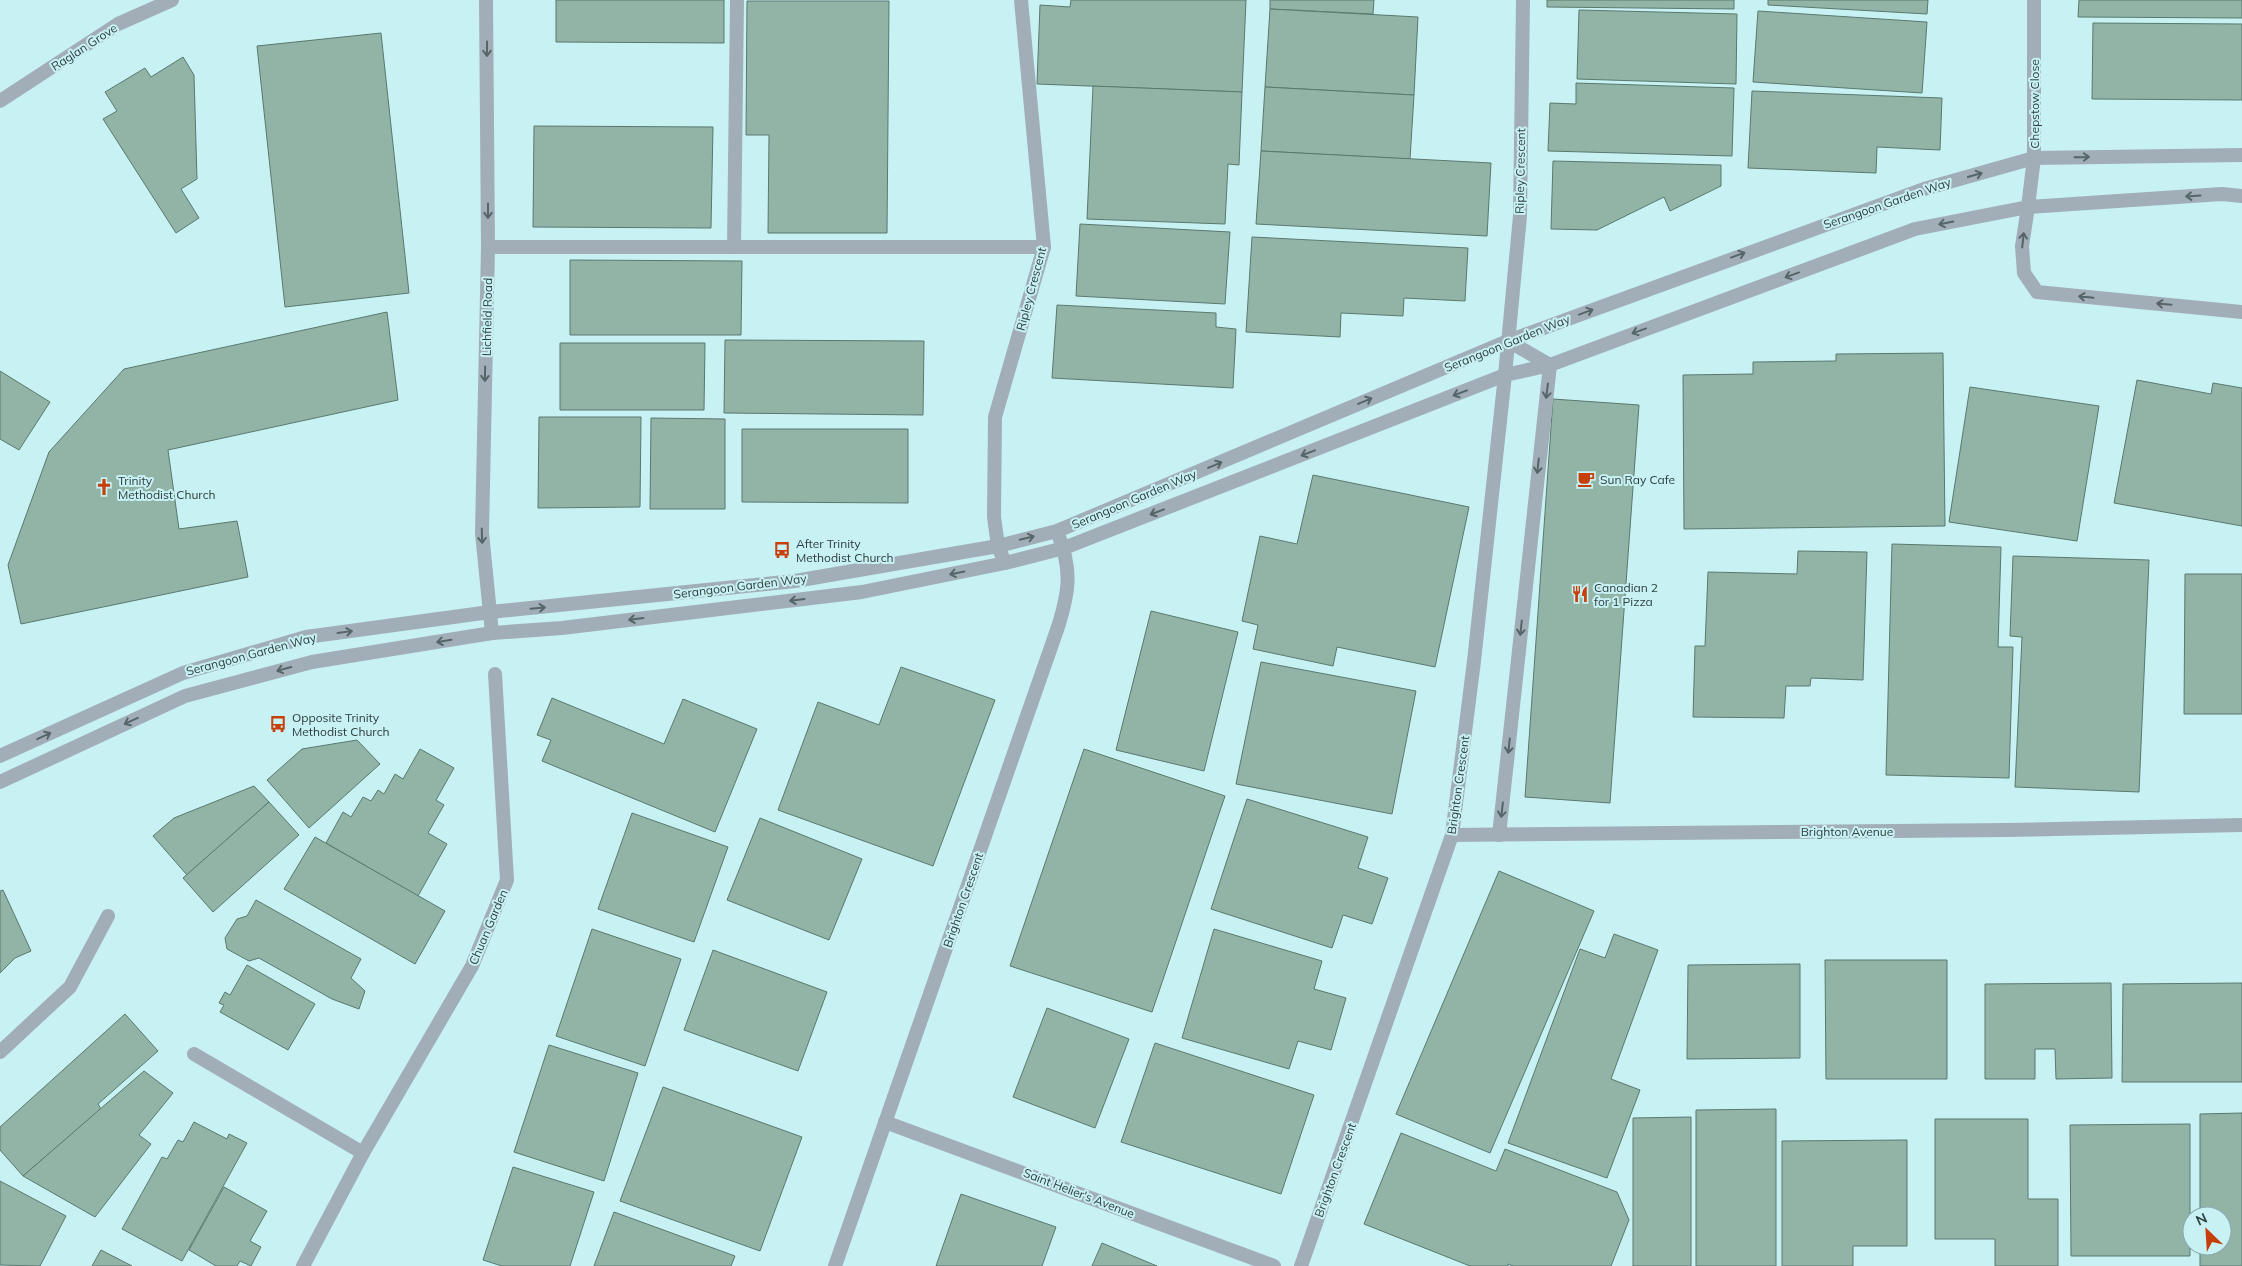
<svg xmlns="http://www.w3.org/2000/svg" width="2242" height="1266" viewBox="0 0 2242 1266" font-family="Mulish,sans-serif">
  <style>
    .building { fill: #92b4a7; stroke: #59796d }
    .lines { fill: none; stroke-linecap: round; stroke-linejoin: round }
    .service { stroke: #a1aeb7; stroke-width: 14 }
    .minor { stroke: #a1aeb7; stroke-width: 14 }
    .tertiary { stroke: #a1aeb7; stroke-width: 14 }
    .oneway { stroke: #566569 }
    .labels { text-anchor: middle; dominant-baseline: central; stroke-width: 4; stroke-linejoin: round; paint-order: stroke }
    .street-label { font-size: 12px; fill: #2e3e3f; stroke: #c8f1f4 }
    .poi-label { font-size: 12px; fill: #2e3e3f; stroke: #c8f1f4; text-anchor: start }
  </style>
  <rect width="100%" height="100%" fill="#c8f1f4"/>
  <g class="building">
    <path d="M 556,0 L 724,0 L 724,43 L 556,42 Z"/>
    <path d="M 1071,0 L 1246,0 L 1242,92 L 1037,84 L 1040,5 L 1070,7 Z"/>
    <path d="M 1270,0 L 1374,0 L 1373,14 L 1270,9 Z"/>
    <path d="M 1547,0 L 1734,0 L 1734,9 L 1547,7 Z"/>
    <path d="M 1768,0 L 1928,0 L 1927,14 L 1768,5 Z"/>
    <path d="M 2079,0 L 2242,0 L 2242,18 L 2078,17 Z"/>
    <path d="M 747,1 L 889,1 L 887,233 L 768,233 L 769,135 L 746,135 Z"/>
    <path d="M 1270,9 L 1418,17 L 1414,95 L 1265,87 Z"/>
    <path d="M 1579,10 L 1737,14 L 1736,84 L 1577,79 Z"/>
    <path d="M 1758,11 L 1927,22 L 1922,93 L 1753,82 Z"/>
    <path d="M 2093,23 L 2242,24 L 2242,100 L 2092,99 Z"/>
    <path d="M 381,33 L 409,293 L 285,307 L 257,46 Z"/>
    <path d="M 183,57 L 194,75 L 197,179 L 181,189 L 199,218 L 176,233 L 103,119 L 117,111 L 105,92 L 145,68 L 151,77 Z"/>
    <path d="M 1576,83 L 1734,88 L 1732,156 L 1548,151 L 1550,103 L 1576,104 Z"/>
    <path d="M 1093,86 L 1242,92 L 1239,165 L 1228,164 L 1225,224 L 1087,219 Z"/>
    <path d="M 1265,87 L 1414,95 L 1410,159 L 1261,151 Z"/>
    <path d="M 1752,91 L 1942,98 L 1940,150 L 1877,147 L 1876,173 L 1748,168 Z"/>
    <path d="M 534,126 L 713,127 L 711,228 L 533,227 Z"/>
    <path d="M 1261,151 L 1491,163 L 1487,236 L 1256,224 Z"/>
    <path d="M 1553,161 L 1721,165 L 1721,186 L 1670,211 L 1664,197 L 1597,230 L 1551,229 Z"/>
    <path d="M 1080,224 L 1230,232 L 1225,304 L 1076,296 Z"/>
    <path d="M 1252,237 L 1468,248 L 1465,301 L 1404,298 L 1403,316 L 1341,313 L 1340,337 L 1246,332 Z"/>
    <path d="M 570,260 L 742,261 L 741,335 L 570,335 Z"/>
    <path d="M 1057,305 L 1216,313 L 1216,327 L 1236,329 L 1233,388 L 1052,378 Z"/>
    <path d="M 387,312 L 398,400 L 168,450 L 179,529 L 237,521 L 248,577 L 21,624 L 8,565 L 49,452 L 124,369 Z"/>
    <path d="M 725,340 L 924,341 L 923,415 L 724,413 Z"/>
    <path d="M 560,343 L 705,343 L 704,410 L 560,410 Z"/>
    <path d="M 1943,353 L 1945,526 L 1684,529 L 1683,375 L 1753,374 L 1753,362 L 1836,361 L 1836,354 Z"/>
    <path d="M 0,371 L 50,402 L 19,450 L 0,439 Z"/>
    <path d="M 2137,380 L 2211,394 L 2213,383 L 2242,388 L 2242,526 L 2114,503 Z"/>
    <path d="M 1970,387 L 2099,406 L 2077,541 L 1949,522 Z"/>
    <path d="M 1553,399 L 1639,405 L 1610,803 L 1525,797 Z"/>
    <path d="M 539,417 L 641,417 L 640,507 L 538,508 Z"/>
    <path d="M 651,418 L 725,419 L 725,509 L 650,509 Z"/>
    <path d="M 742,429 L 908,429 L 908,503 L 742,502 Z"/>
    <path d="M 1313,475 L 1469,507 L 1435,667 L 1337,647 L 1333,666 L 1253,649 L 1258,625 L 1242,621 L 1260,536 L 1297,544 Z"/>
    <path d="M 1892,544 L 2001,547 L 1998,647 L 2013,647 L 2009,778 L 1886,775 Z"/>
    <path d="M 1798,551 L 1867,552 L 1863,680 L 1811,678 L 1810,686 L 1786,686 L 1784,718 L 1693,717 L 1695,646 L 1705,646 L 1708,572 L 1797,574 Z"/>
    <path d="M 2013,556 L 2149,560 L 2139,792 L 2015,787 L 2022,637 L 2010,636 Z"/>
    <path d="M 2185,574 L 2242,574 L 2242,714 L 2184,714 Z"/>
    <path d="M 1151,611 L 1238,632 L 1204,771 L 1116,750 Z"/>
    <path d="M 1261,662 L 1416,691 L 1392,814 L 1236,784 Z"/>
    <path d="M 901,667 L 995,700 L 933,866 L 778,810 L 818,702 L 879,725 Z"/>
    <path d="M 552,698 L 664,744 L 683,699 L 757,729 L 715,832 L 542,761 L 551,740 L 537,735 Z"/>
    <path d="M 357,740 L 380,764 L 309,828 L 267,780 L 302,749 Z"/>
    <path d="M 420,749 L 454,768 L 436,800 L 444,805 L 428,833 L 447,844 L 418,896 L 326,843 L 343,812 L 351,817 L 363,797 L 371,801 L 378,790 L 384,794 L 395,774 L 403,779 Z"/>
    <path d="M 1084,749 L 1225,796 L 1152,1012 L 1010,966 Z"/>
    <path d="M 254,786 L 269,802 L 187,875 L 153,836 L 174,818 Z"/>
    <path d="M 1247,799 L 1368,837 L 1358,868 L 1388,878 L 1372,924 L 1343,915 L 1332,948 L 1211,909 Z"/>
    <path d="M 269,802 L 299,835 L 213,912 L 183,878 Z"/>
    <path d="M 632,813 L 728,847 L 694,942 L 598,909 Z"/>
    <path d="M 760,818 L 862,859 L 829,940 L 727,900 Z"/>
    <path d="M 315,837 L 445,911 L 415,964 L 284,889 Z"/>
    <path d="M 1499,871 L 1594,911 L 1490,1153 L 1396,1114 Z"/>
    <path d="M 3,890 L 31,951 L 15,958 L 0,973 L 0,891 Z"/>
    <path d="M 256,900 L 361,959 L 351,978 L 365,991 L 359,1009 L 332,999 L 259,958 L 249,961 L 227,949 L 225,938 L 237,919 L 247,916 Z"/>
    <path d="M 592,929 L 681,959 L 645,1066 L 556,1036 Z"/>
    <path d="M 1214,929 L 1322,961 L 1314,989 L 1346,998 L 1331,1050 L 1298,1041 L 1289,1069 L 1182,1038 Z"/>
    <path d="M 1614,934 L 1658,950 L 1611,1079 L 1640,1090 L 1607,1178 L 1508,1143 L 1580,949 L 1605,958 Z"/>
    <path d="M 713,950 L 827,992 L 798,1071 L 684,1030 Z"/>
    <path d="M 1825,960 L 1947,960 L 1947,1079 L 1826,1079 Z"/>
    <path d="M 1800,964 L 1800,1058 L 1687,1059 L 1688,965 Z"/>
    <path d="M 247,965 L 315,1004 L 288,1050 L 220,1012 L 224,1005 L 219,1003 L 225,992 L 230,995 Z"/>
    <path d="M 2111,983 L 2112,1078 L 2056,1079 L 2055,1049 L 2035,1049 L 2035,1079 L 1985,1079 L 1985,984 Z"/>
    <path d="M 2242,983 L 2242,1082 L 2122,1082 L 2123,984 Z"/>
    <path d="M 1047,1008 L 1129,1039 L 1095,1128 L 1013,1097 Z"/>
    <path d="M 125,1014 L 158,1051 L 98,1104 L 101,1109 L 23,1176 L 0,1150 L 0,1127 Z"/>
    <path d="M 1155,1043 L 1314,1095 L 1281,1194 L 1121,1142 Z"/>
    <path d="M 549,1045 L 638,1073 L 604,1181 L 514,1152 Z"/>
    <path d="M 144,1071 L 173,1093 L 139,1135 L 151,1144 L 95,1217 L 23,1176 Z"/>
    <path d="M 663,1087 L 802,1137 L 760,1251 L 620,1201 Z"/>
    <path d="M 1776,1109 L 1776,1266 L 1696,1266 L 1696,1110 Z"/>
    <path d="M 2242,1113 L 2242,1266 L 2200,1266 L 2200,1246 L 2222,1246 L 2222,1216 L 2200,1216 L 2200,1114 Z"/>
    <path d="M 1691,1117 L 1691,1266 L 1633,1266 L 1633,1118 Z"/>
    <path d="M 1935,1119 L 2028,1119 L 2028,1199 L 2058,1199 L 2058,1266 L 1995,1266 L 1995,1239 L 1935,1239 Z"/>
    <path d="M 194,1122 L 227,1139 L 229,1134 L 247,1143 L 182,1261 L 122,1229 L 162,1157 L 167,1159 L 178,1140 L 183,1142 Z"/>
    <path d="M 2190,1124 L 2190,1256 L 2071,1256 L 2070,1125 Z"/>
    <path d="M 1401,1133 L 1496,1171 L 1505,1149 L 1617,1192 L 1629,1220 L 1611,1266 L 1513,1266 L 1508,1264 L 1508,1266 L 1470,1266 L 1364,1224 Z"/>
    <path d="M 1907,1140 L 1907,1246 L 1853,1246 L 1853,1266 L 1782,1266 L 1782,1141 Z"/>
    <path d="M 513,1167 L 594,1192 L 570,1266 L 502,1266 L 483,1260 Z"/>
    <path d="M 0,1181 L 66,1216 L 40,1266 L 0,1265 Z"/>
    <path d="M 224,1187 L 267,1211 L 250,1241 L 261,1247 L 251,1266 L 240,1261 L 237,1266 L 216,1266 L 189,1250 Z"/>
    <path d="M 961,1194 L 1056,1227 L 1042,1266 L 936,1266 Z"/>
    <path d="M 614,1212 L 735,1256 L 731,1266 L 594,1266 Z"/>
    <path d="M 1102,1243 L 1157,1266 L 1092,1266 Z"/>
    <path d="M 101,1250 L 132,1266 L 92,1266 Z"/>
  </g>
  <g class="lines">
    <g class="service">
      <path d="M 2028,207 L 2022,246 L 2024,273 L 2037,292 L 2242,312"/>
      <path d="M 488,247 L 1044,247"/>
      <path d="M 734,247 L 737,0"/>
      <path d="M 1499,835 L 1550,365 L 1508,341"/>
    </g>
    <g class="minor">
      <path d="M 486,0 L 488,247 L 482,533 L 492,633"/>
      <path d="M 0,101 L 118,24 L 172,0"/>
      <path d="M 2028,207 L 2034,158 L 2034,0"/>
      <path d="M 1005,563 L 998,546 L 994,517 L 995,417 L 1044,247 L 1021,0"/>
      <path d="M 1452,835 L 2007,830 L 2242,825"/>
      <path d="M 0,1052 L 70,987 L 108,916"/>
      <path d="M 194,1054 L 363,1153"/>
      <path d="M 885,1122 L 1274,1266"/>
      <path d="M 303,1266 L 363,1153 L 472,966 L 507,880 L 495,674"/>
      <path d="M 835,1266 L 1058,627 C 1070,589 1072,569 1057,531"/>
      <path d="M 1301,1266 L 1452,835 L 1474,661 L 1505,375 L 1520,216 L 1523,0"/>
    </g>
    <g class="tertiary">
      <path d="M 0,756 L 183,673 L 306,637 L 490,612 L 795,581 L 998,546 L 1057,531 L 1508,341 L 1924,189 L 2034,158 L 2242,155"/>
      <path d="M 0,782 L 185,696 L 312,662 L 492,633 L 562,628 L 862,592 L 1005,563 L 1064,548 L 1505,375 L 1550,365 L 1915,229 L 2028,207 L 2222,194 L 2242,196"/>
    </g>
  </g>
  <defs><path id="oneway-shaft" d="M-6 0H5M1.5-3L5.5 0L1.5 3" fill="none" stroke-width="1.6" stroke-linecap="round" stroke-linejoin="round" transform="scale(1.25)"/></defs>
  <g class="oneway">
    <use href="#oneway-shaft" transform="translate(487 49) rotate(90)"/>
    <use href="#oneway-shaft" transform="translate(2082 157) rotate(-1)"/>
    <use href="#oneway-shaft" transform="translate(1975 175) rotate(-16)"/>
    <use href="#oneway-shaft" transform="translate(2193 196) rotate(176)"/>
    <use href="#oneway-shaft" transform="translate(488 211) rotate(90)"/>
    <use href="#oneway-shaft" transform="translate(1946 223) rotate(169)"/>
    <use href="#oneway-shaft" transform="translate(2023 240) rotate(-84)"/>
    <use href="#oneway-shaft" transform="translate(1738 255) rotate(-20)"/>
    <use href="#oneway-shaft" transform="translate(1792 275) rotate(160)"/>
    <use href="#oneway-shaft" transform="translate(2086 297) rotate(-174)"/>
    <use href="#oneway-shaft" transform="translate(2164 304) rotate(-175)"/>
    <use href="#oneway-shaft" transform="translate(1586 312) rotate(-20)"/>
    <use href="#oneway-shaft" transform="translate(1639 331) rotate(160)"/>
    <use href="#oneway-shaft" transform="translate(485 374) rotate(91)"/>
    <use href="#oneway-shaft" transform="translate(1547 391) rotate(97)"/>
    <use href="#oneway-shaft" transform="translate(1460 393) rotate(159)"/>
    <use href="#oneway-shaft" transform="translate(1365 401) rotate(-23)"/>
    <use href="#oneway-shaft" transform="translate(1308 453) rotate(159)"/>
    <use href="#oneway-shaft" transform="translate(1215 465) rotate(-23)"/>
    <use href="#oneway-shaft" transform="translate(1538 466) rotate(96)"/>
    <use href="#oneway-shaft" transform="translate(1157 512) rotate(159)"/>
    <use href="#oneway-shaft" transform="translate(482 536) rotate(88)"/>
    <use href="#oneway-shaft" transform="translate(1027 538) rotate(-14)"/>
    <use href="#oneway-shaft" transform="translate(957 573) rotate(169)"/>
    <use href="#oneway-shaft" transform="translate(797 600) rotate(173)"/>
    <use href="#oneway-shaft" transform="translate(538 608) rotate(-5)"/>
    <use href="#oneway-shaft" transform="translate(636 619) rotate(173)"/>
    <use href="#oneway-shaft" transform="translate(1521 628) rotate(96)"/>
    <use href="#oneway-shaft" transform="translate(345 632) rotate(-8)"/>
    <use href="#oneway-shaft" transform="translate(444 641) rotate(171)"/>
    <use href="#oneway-shaft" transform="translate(284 669) rotate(165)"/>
    <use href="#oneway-shaft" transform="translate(131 721) rotate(155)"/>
    <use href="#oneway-shaft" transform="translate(44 736) rotate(-25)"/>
    <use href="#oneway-shaft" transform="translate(1509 746) rotate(96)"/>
    <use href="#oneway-shaft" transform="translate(1502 810) rotate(97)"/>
  </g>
  <defs>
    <g id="cafe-bare" transform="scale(1.35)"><path d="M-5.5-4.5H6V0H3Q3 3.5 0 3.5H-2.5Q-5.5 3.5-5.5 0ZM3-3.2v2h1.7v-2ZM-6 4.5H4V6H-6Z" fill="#c63e08" stroke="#c8f1f4" stroke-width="2.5" paint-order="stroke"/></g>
    <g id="church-bare" transform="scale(1.35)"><path d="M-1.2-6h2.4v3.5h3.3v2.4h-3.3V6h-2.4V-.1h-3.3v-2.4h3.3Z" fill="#c63e08" stroke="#c8f1f4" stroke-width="2.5" paint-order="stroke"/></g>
    <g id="bus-bare" transform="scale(1.35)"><path d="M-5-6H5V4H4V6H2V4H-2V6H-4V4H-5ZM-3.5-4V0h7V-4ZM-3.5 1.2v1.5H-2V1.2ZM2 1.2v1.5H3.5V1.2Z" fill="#c63e08" stroke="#c8f1f4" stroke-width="2.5" paint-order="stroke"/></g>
    <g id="restaurant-bare" transform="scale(1.35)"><path d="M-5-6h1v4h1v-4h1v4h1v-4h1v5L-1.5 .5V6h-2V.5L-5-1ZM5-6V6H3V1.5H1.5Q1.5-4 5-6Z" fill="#c63e08" stroke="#c8f1f4" stroke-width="2.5" paint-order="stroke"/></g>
  </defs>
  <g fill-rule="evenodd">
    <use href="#cafe-bare" x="1586" y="479"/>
    <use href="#church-bare" x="104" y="487"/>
    <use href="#bus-bare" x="782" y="550"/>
    <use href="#restaurant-bare" x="1580" y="594"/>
    <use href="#bus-bare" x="278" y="724"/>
  </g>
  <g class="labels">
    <g class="street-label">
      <text transform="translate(84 47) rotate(-33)">Raglan Grove</text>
      <text transform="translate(2034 104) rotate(-90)">Chepstow Close</text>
      <text transform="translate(1520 171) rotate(-89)">Ripley Crescent</text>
      <text transform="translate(1887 203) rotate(-19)">Serangoon Garden Way</text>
      <text transform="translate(1031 289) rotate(-75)">Ripley Crescent</text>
      <text transform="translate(487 317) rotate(-89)">Lichfield Road</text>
      <text transform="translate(1507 343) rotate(-22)">Serangoon Garden Way</text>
      <text transform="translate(1134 499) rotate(-23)">Serangoon Garden Way</text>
      <text transform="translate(740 586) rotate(-7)">Serangoon Garden Way</text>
      <text transform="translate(251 654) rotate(-15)">Serangoon Garden Way</text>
      <text transform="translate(1458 785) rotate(-82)">Brighton Crescent</text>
      <text x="1847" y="831">Brighton Avenue</text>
      <text transform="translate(963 900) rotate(-71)">Brighton Crescent</text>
      <text transform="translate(488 927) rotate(-67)">Chuan Garden</text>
      <text transform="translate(1335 1170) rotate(-70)">Brighton Crescent</text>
      <text transform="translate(1079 1193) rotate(21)">Saint Helier's Avenue</text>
    </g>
    <g class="poi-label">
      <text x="1600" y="479">Sun Ray Cafe</text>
      <text x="118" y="480">Trinity<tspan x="118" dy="14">Methodist Church</tspan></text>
      <text x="796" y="543">After Trinity<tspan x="796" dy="14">Methodist Church</tspan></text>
      <text x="1594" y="587">Canadian 2<tspan x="1594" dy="14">for 1 Pizza</tspan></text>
      <text x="292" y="717">Opposite Trinity<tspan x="292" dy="14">Methodist Church</tspan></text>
    </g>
  </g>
  <g transform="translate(2207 1231) rotate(335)"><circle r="24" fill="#c8f1f4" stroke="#8aa9ac"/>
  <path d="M0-4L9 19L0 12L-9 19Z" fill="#c63e08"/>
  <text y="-8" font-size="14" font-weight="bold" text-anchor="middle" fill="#2e3e3f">N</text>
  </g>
</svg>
